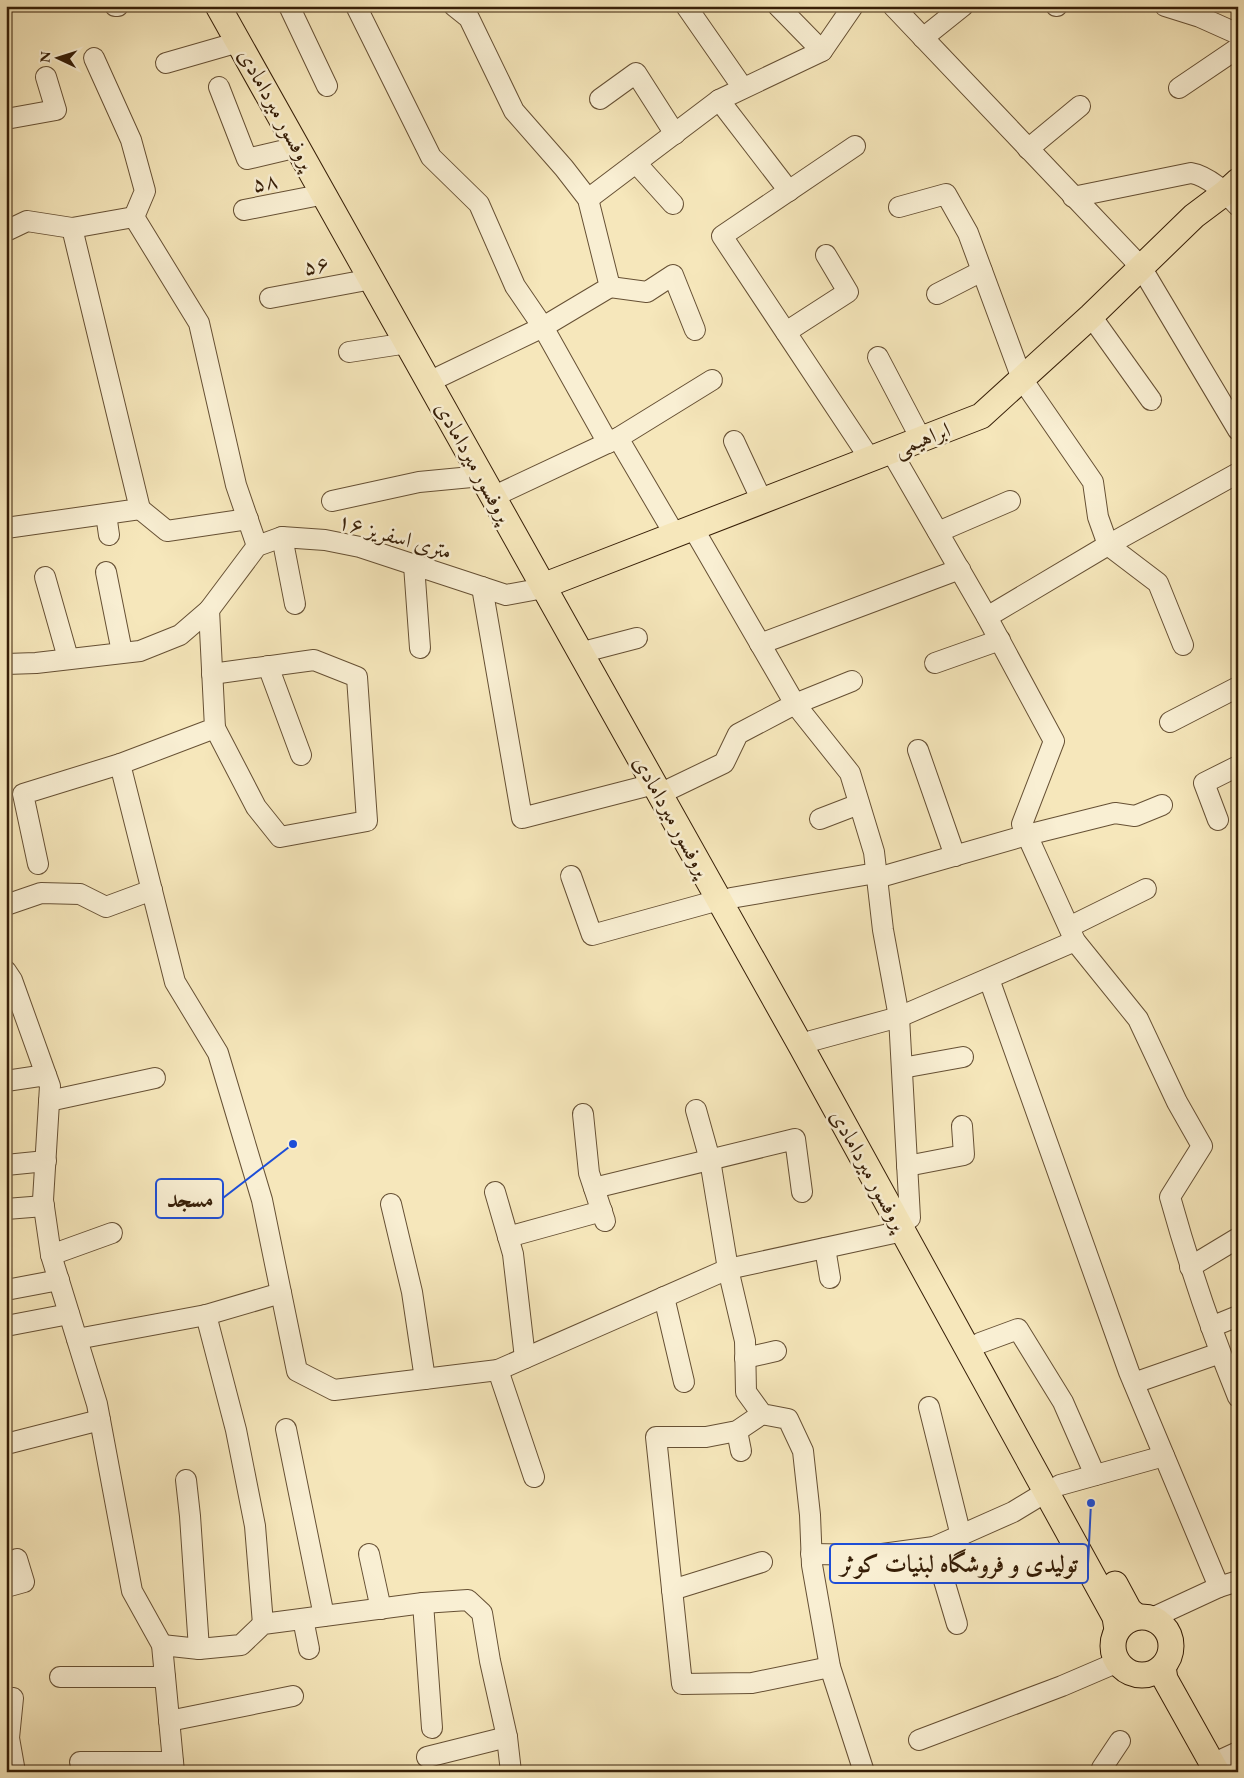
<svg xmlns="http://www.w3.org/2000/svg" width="1244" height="1778" viewBox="0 0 1244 1778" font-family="'EB Garamond',Amiri,serif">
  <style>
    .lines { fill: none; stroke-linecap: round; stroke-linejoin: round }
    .minor-casing { stroke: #665034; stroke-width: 22 }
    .major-casing { stroke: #361e07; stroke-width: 27 }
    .minor { stroke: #f9efd3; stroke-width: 20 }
    .major { stroke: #f6e7bb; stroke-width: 25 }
    .labels { text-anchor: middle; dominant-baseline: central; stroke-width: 5; stroke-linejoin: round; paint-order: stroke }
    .street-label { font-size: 22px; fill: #361e07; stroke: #f9efd3 }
    .leader { fill: none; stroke: #1d4ed8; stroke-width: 2 }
    .callout-dot { fill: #1d4ed8; stroke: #f9efd3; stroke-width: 2 }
    .callout { fill: #f9efd3; stroke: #1d4ed8; stroke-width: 2 }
    .callout-label { font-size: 24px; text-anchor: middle; font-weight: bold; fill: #361e07 }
  </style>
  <rect width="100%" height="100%" fill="#f6e7bb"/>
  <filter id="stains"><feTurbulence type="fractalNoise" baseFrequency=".004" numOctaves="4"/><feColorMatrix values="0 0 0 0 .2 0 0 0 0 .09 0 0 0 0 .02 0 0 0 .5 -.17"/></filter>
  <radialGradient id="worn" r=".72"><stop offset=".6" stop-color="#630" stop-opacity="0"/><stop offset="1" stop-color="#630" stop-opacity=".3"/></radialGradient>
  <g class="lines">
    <g class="minor-casing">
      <g id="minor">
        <path d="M 115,6 L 118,6"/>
        <path d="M 289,6 L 327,86"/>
        <path d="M 356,6 L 431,157 L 479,204 L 515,286 L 543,327 L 608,443"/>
        <path d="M 686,6 L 743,88"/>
        <path d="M 778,6 L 822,51"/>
        <path d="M 893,6 L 1141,267 L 1238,430"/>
        <path d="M 1056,6 L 1057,6"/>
        <path d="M 1165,6 L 1200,17 L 1238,34"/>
        <path d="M 923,38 L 963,6"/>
        <path d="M 94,58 L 131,140 L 145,191 L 134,217"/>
        <path d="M 166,63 L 239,42"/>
        <path d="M 219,87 L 247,159 L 298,147"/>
        <path d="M 1179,88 L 1238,48"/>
        <path d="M 600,99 L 636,73 L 675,134"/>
        <path d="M 719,100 L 789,191"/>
        <path d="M 6,119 L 56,110 L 46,77"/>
        <path d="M 855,146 L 722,236 L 870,459"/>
        <path d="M 1028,149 L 1080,106"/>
        <path d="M 636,163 L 673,204"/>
        <path d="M 1073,197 L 1191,173 C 1208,176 1227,193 1238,206"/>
        <path d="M 588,199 L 719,100 L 822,51 L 853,6"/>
        <path d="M 899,207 L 946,194 L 968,233 L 1022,379 L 1093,482 L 1098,517 L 1108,545 L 1158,583 L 1183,645"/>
        <path d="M 244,210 L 325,194"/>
        <path d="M 6,231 L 27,221 L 72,228"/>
        <path d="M 610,287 L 647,292 L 673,275 L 695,330"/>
        <path d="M 937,294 L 982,271"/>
        <path d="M 270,298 L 372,279"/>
        <path d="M 1091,316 L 1151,400"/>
        <path d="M 786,332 L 848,292 L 826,255"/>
        <path d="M 349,352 L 408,343"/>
        <path d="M 878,357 L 921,439"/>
        <path d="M 439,377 L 543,327 L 610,287 L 588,199 L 564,168 L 514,111 L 469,18 L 454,6"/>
        <path d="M 618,438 L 712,380"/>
        <path d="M 734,441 L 762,501"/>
        <path d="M 891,451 L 987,617 L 1054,741 L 1022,824 L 1075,941 L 1138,1019 L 1177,1102 L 1202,1146 L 1170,1197 C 1189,1265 1211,1331 1238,1397"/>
        <path d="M 503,492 L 618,438 L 675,535"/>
        <path d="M 332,501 L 419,482 L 482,476"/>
        <path d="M 140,509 L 167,531 L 248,519"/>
        <path d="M 106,514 L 109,535"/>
        <path d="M 6,528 L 140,509 L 72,228 L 134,217 L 199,323 L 236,485 L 257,546"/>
        <path d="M 938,532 L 1010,501"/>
        <path d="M 282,537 L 295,604"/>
        <path d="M 414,565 L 420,648"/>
        <path d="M 106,572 L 122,652"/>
        <path d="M 45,577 L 68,658"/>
        <path d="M 482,587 L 522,818 L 654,784"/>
        <path d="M 209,610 L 215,728 L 120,764 L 175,982 L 218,1053 L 262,1200 L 297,1371 L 334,1390 L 498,1370 L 728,1269 L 903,1231"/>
        <path d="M 987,617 L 1108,545 L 1238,473"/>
        <path d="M 760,644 L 960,569"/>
        <path d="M 591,650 L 637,638"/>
        <path d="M 935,663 L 1000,640"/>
        <path d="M 6,664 L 36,663 L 140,651 L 180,635 L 209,610 L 257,546 L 282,537 L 325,540 L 360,547 L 506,595 L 544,588"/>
        <path d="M 268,666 L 301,755"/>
        <path d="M 212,674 L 314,660 L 357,677 L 367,821 L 280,837 L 256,807 L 215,728"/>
        <path d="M 852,681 L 795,704 L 850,773 L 874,852 L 883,930 L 899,1017 L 910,1218"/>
        <path d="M 1170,722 L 1238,687"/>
        <path d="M 918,750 L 955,856"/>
        <path d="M 670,789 L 724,763 L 738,734 L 795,704 L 693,528"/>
        <path d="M 820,819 L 859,804"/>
        <path d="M 1218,820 L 1204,783 L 1238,766"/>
        <path d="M 38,864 L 23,794 L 120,764"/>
        <path d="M 571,876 L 592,935 L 719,900"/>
        <path d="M 877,878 L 1027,835 L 1115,813 L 1135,816 L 1162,805"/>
        <path d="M 731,898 L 876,873"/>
        <path d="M 6,905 L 41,893 L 80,894 L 106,907 L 152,890"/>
        <path d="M 1069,927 L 1146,889"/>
        <path d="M 6,971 L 12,980 L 50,1086 L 43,1200 L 51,1255 L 97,1404 L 132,1591 L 162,1645 L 174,1772"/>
        <path d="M 989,979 L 1129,1372 L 1219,1587 L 1238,1581"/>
        <path d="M 811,1041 L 899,1017 L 1075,941"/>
        <path d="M 902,1068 L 963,1057"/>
        <path d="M 6,1081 L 46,1075"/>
        <path d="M 49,1101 L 155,1078"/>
        <path d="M 696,1110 L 710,1160 L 728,1269 L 745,1341 L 746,1392 L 762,1414 L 788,1419 L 803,1451 L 810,1515 L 812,1565 L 830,1667 L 864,1772"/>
        <path d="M 583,1114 L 589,1173 L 605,1221"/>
        <path d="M 6,1165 L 46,1161"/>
        <path d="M 907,1166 L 964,1155 L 962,1126"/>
        <path d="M 594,1188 L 795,1139 L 802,1192"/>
        <path d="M 495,1192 L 513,1254 L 525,1358"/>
        <path d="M 391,1204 L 412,1292 L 425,1379"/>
        <path d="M 6,1209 L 44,1206"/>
        <path d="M 508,1237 L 602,1211"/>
        <path d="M 825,1248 L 830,1278"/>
        <path d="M 51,1255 L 112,1233"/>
        <path d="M 1190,1267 L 1238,1238"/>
        <path d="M 6,1290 L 59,1280"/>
        <path d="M 664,1297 L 684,1382"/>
        <path d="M 206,1315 L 236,1430 L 255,1526 L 263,1624"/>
        <path d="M 6,1326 L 69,1314"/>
        <path d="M 1211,1327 L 1238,1316"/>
        <path d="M 77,1339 L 206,1315 L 281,1293"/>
        <path d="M 980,1343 L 1018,1329 L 1063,1402 L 1095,1475"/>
        <path d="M 745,1358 L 776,1351"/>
        <path d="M 498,1370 L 534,1477"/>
        <path d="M 1134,1383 L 1220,1353"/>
        <path d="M 929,1407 L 961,1536"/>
        <path d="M 762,1414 L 737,1431 L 706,1437 L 656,1437 L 682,1684 L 752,1683 L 830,1667"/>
        <path d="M 286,1429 L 324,1616"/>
        <path d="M 737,1431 L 741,1451"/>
        <path d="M 6,1444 L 100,1420"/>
        <path d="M 186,1480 L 190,1516 L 199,1649"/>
        <path d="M 1060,1485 L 1164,1456"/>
        <path d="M 934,1547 L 957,1624"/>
        <path d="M 369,1554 L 381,1609"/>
        <path d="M 811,1554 L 875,1555 L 934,1547 L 1013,1512 L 1046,1492"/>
        <path d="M 6,1587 L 24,1582 L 17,1559"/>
        <path d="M 672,1590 L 762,1562"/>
        <path d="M 423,1603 L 432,1728"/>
        <path d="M 1152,1618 L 1219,1587"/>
        <path d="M 303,1619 L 309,1649"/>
        <path d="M 162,1645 L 199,1649 L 241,1645 L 263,1624 L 423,1603 L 468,1600 L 482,1613 L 490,1661 L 507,1737 L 511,1772"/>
        <path d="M 60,1677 L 165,1677"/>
        <path d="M 13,1698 L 9,1738 L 15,1772"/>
        <path d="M 169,1721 L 293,1696"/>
        <path d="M 919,1740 L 1062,1686 L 1118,1662"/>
        <path d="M 427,1757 L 507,1737"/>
        <path d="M 80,1762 L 173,1762"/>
        <path d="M 1212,1764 L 1238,1752"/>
        <path d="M 1102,1772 L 1102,1768 L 1120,1741"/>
      </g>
    </g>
    <g class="major-casing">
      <g id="major">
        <path d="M 218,6 L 801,1046 L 1115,1617 L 1117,1630"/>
        <path d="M 544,588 L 553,582 L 981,416 L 1091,316 L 1194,216 L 1226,192 L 1238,181"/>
        <path d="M 1115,1584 L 1129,1610 L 1137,1617"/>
        <circle cx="1142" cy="1646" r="29"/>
        <path d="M 1163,1667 L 1165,1679 L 1217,1772"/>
      </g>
    </g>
    <use href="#minor" class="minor"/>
    <use href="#major" class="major"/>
  </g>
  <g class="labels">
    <g class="street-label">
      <text transform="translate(277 109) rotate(61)">پروفسور میردامادی</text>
      <text transform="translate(265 182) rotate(-11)">۵۸</text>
      <text transform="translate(316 265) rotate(-11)">۵۶</text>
      <text transform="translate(922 439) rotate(-21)">ابراهیمی</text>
      <text transform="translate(474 462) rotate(61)">پروفسور میردامادی</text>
      <text transform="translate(395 536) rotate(16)">۱۶ متری اسفریز</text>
      <text transform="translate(672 816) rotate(61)">پروفسور میردامادی</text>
      <text transform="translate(869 1170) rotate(61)">پروفسور میردامادی</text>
    </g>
  </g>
  <path class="leader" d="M293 1144L223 1198M1091 1503L1088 1564"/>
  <g class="callout-dot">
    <circle cx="293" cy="1144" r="5"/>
    <circle cx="1091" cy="1503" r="5"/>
  </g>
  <g class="callout">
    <rect x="156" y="1179" width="67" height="39" rx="5"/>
    <rect x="830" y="1544" width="258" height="39" rx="5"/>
  </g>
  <g class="callout-label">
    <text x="190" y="1207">مسجد</text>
    <text x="959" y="1572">تولیدی و فروشگاه لبنیات کوثر</text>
  </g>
  <rect width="1244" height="1778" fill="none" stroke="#f6e7bb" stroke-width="25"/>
  <rect x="8" y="8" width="1229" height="1763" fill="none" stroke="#361e07" stroke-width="2.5"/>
  <rect x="12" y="12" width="1219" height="1753" fill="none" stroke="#361e07"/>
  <g transform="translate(58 58) rotate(274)" stroke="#f9efd3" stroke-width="4" paint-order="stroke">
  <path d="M0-4L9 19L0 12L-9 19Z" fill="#361e07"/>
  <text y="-8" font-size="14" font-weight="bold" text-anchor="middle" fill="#361e07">N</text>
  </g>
  <rect width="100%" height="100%" filter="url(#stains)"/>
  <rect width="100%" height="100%" fill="url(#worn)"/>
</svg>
